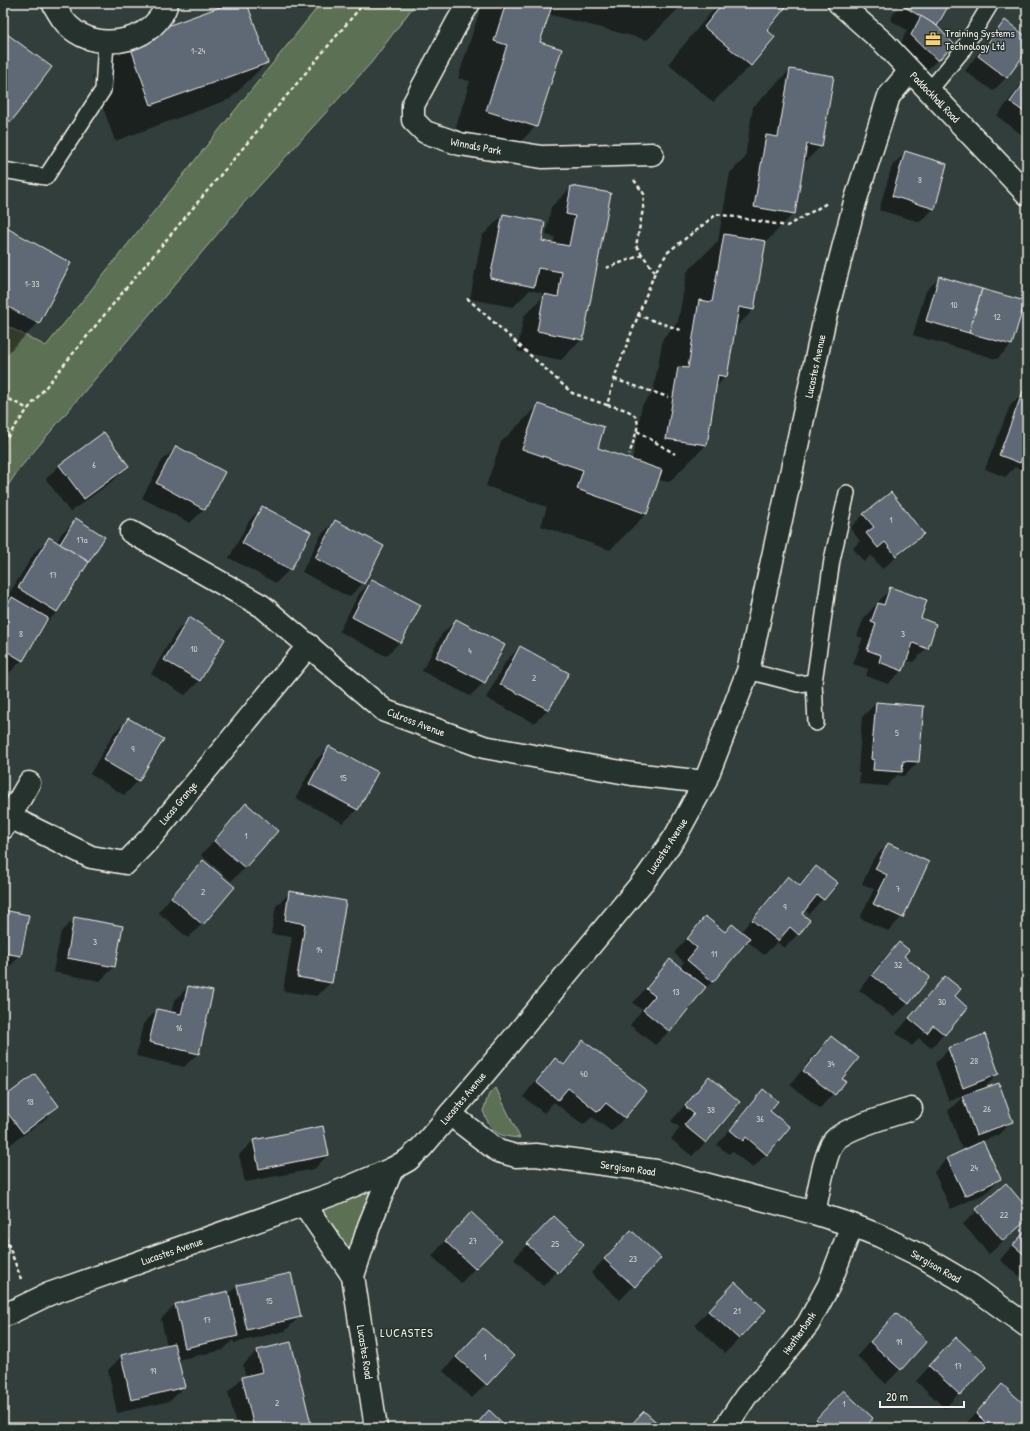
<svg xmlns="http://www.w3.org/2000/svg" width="1030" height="1431" viewBox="0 0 1030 1431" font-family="'Patrick Hand',sans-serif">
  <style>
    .green { fill: #5b6f52; stroke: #a8b09d }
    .shadow { fill: #0007 }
    .building { fill: #5f6875; stroke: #f4f1e8 }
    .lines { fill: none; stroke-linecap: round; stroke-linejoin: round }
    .lane-casing { stroke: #f4f1e8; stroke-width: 18 }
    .street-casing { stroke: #f4f1e8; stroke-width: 25 }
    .secondary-casing { stroke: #f4f1e8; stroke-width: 25 }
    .path { stroke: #f4f1e8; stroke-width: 2.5; stroke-dasharray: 4 3; stroke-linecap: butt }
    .lane { stroke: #26332d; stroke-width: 15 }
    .street { stroke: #26332d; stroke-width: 22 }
    .secondary { stroke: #26332d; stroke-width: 22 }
    .labels { text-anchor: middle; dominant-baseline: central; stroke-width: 3; stroke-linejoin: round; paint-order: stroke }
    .number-label { font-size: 9px; fill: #cfcfcb }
    .poi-label { font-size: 11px; fill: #f4f1e8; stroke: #26332d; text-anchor: start }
    .street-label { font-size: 11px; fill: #f4f1e8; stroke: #26332d }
    .neighbourhood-label { font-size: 12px; letter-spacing: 1px; fill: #f4f1e8; stroke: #26332d }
  </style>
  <rect width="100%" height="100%" fill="#313e3b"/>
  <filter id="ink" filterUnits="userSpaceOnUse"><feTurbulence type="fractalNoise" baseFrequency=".025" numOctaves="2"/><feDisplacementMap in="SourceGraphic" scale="8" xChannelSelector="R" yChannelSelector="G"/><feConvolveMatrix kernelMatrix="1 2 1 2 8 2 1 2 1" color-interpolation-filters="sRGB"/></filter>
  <g filter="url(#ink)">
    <g class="green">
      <path d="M 321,3 L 416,3 L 371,63 L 241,206 L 19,469 L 3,493 L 3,324 L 46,346 Z"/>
      <path d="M 496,1088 L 520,1138 C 496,1136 492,1133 483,1111 L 489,1094 Z"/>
      <path d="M 392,1169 L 353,1276 L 312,1214 Z"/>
    </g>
    <g class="shadow">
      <path d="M 234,3 L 246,3 L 267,62 L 230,99 L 115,141 L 92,77 L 129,41 Z"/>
      <path d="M 484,3 L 684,3 L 647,40 L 548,14 L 539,43 L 536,126 L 500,163 L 450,147 L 470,81 L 458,78 L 481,7 Z"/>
      <path d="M 719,3 L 787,3 L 765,30 L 774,37 L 750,66 L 713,102 L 668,64 Z"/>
      <path d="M 900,3 L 949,3 L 936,26 L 937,60 L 923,74 L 898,50 L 907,30 L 890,20 Z"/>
      <path d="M 1005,22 L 1027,38 L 1027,50 L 1007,77 L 993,91 L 965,71 L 991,36 Z"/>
      <path d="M 3,32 L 50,67 L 3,129 Z"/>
      <path d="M 790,70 L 821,146 L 802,165 L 794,213 L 765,243 L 754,309 L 734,329 L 726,376 L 716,387 L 706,445 L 669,482 L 658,480 L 647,513 L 610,550 L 541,526 L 547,507 L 486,486 L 501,442 L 538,406 L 596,448 L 632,461 L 642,405 L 653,393 L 663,338 L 678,322 L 687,272 L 718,241 L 730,173 L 745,158 L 753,107 Z"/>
      <path d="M 1027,77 L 1027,134 L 1025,137 L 997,116 Z"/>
      <path d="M 906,152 L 934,208 L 920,222 L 879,210 L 892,166 Z"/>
      <path d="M 572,187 L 610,194 L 582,339 L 561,360 L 517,351 L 524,316 L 541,299 L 542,293 L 530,290 L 513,307 L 470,299 L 482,236 L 503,215 L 540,242 L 553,244 L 555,237 L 546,235 L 551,207 Z"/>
      <path d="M 3,227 L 38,323 L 3,358 Z"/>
      <path d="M 940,277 L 1024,301 L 1011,345 L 997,359 L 913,335 L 926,291 Z"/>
      <path d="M 1024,392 L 1027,393 L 1027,471 L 1015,467 L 1005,477 L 985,469 L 1010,406 Z"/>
      <path d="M 176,447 L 204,509 L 190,523 L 142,498 L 162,461 Z"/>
      <path d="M 60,465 L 128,466 L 114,480 L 70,512 L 46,479 Z"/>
      <path d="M 262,507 L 290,569 L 276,583 L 229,558 L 249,521 Z"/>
      <path d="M 864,514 L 923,534 L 882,569 L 871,555 L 864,562 L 853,548 L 860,541 L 850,528 Z"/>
      <path d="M 76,520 L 57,612 L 43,626 L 22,660 L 8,674 L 3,671 L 3,607 L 7,603 L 4,602 L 35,552 L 49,539 L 56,543 L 62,533 Z"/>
      <path d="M 335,521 L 363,583 L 349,597 L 302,572 L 321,535 Z"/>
      <path d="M 373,580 L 400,642 L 386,656 L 339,631 L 359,594 Z"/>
      <path d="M 891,588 L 920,619 L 927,648 L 913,662 L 906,660 L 902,670 L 888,684 L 866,676 L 868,669 L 853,664 L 863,638 L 857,636 L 864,618 Z"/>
      <path d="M 189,619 L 224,639 L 199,681 L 185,695 L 151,674 L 175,633 Z"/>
      <path d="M 456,620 L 503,646 L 484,682 L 470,696 L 422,671 L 442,634 Z"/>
      <path d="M 520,647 L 567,673 L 548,710 L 534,723 L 486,698 L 506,661 Z"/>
      <path d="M 876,703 L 923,707 L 918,762 L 904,776 L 897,775 L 887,786 L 859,784 L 860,773 L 858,773 L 862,717 Z"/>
      <path d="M 128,719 L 162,739 L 138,781 L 124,795 L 90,774 L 114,733 Z"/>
      <path d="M 329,747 L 377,773 L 357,810 L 343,823 L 296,798 L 315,761 Z"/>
      <path d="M 246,805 L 245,868 L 231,881 L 201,855 Z"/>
      <path d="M 888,844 L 902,917 L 888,931 L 860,918 L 874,889 L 862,884 L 874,858 Z"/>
      <path d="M 203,861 L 202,924 L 188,938 L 158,912 Z"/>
      <path d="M 816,867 L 836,883 L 809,914 L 804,909 L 800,914 L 798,934 L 784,948 L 777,942 L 764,955 L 746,940 L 713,981 L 698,995 L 669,1031 L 655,1045 L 630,1025 L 642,1010 L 633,1003 L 670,960 L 680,968 L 684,962 L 674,953 L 706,917 L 724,933 L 732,925 L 741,932 L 774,891 L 788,877 L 798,886 Z"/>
      <path d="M 290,893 L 345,901 L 331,982 L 317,996 L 283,991 L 292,937 L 271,934 L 276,906 Z"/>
      <path d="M 3,911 L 20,956 L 6,970 L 3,969 Z"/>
      <path d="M 75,918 L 114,967 L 100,981 L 53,972 L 61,932 Z"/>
      <path d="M 899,943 L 903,956 L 929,977 L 908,1003 L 894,1017 L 859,990 L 885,957 Z"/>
      <path d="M 945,977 L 953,996 L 944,1034 L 931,1048 L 919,1038 L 912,1046 L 896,1033 Z"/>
      <path d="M 188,987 L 198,1053 L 184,1067 L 136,1056 L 143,1024 L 157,1010 L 171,1013 L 174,1001 Z"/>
      <path d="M 831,1037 L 841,1079 L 844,1082 L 820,1108 L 790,1085 L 817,1051 Z"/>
      <path d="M 583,1042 L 625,1117 L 611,1131 L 592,1117 L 583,1125 L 554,1102 L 544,1113 L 523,1097 L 541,1074 L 555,1060 L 562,1065 Z"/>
      <path d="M 949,1049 L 998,1074 L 982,1090 L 1012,1121 L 998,1135 L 982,1141 L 999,1179 L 986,1193 L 951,1209 L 934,1172 L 948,1158 L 977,1145 L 977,1143 L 962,1149 L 948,1111 L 965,1095 L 949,1101 L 935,1063 Z"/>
      <path d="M 709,1078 L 706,1142 L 692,1156 L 671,1139 L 680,1128 L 671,1121 Z"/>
      <path d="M 763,1091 L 769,1111 L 766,1154 L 753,1168 L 732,1151 L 729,1154 L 717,1145 L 750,1104 Z"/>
      <path d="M 3,1099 L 58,1106 L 44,1120 L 8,1146 L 3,1139 Z"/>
      <path d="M 253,1141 L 328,1155 L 314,1169 L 245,1182 L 239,1155 Z"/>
      <path d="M 1005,1185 L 1027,1210 L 1027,1220 L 989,1254 L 963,1224 Z"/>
      <path d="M 457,1227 L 500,1241 L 461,1283 L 432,1256 Z"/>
      <path d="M 1027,1228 L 1027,1282 L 1000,1260 Z"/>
      <path d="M 540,1231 L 583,1244 L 543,1286 L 514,1259 Z"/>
      <path d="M 631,1231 L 660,1258 L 620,1300 L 591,1273 Z"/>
      <path d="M 237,1286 L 299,1317 L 285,1331 L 234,1343 L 233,1340 L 223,1350 L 177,1360 L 184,1387 L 170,1401 L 117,1413 L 108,1370 L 122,1356 L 167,1346 L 161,1319 L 175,1305 L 228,1295 Z"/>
      <path d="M 721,1297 L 739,1339 L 725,1353 L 695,1325 Z"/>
      <path d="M 882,1328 L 926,1342 L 886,1384 L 857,1356 Z"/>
      <path d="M 290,1343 L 311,1428 L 237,1428 L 228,1392 L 242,1378 L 246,1377 L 243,1365 L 257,1351 Z"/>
      <path d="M 469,1343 L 513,1356 L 472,1398 L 443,1371 Z"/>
      <path d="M 942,1353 L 985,1366 L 945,1408 L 916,1381 Z"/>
      <path d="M 988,1400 L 1027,1409 L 1027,1418 L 1018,1428 L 962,1428 Z"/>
      <path d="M 829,1405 L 863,1428 L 808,1428 Z"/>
    </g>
    <g class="building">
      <path d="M 231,3 L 247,3 L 268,63 L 151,105 L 128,40 Z"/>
      <path d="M 506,3 L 553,3 L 540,42 L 562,49 L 537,127 L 486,111 L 507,45 L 494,41 Z"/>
      <path d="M 723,3 L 789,3 L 767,30 L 775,37 L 751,66 L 704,27 Z"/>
      <path d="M 905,3 L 950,3 L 937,26 L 903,6 Z"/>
      <path d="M 921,16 L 937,26 L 954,44 L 938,61 L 911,35 Z"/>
      <path d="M 1005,20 L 1027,37 L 1027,51 L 1007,78 L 978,56 Z"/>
      <path d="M 3,31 L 52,67 L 11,122 L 3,116 Z"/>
      <path d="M 790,69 L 834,76 L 822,147 L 807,144 L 795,214 L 754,207 L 766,135 L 778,137 Z"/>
      <path d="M 1027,79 L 1027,114 L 1010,102 Z"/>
      <path d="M 905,151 L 947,164 L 935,209 L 892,196 Z"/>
      <path d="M 571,186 L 611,193 L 583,340 L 537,331 L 544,294 L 558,297 L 562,272 L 538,268 L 534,287 L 490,278 L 503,214 L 545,222 L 542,241 L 569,246 L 575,216 L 566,214 Z"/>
      <path d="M 3,226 L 71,263 L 39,324 L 3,304 Z"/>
      <path d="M 724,234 L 766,241 L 754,310 L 739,307 L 727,377 L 718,375 L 707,445 L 666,439 L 678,367 L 688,368 L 699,300 L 712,302 Z"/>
      <path d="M 939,276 L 982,289 L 969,333 L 926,321 Z"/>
      <path d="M 982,289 L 1025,301 L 1012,345 L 969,333 Z"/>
      <path d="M 1023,391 L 1027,392 L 1027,452 L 1025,452 L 1020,463 L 999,455 Z"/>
      <path d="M 538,404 L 604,427 L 598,448 L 662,470 L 647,514 L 577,489 L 583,470 L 522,449 Z"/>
      <path d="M 104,432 L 129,466 L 84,499 L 59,465 Z"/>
      <path d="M 176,446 L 225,472 L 205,510 L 156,483 Z"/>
      <path d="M 891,492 L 924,534 L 896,556 L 885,542 L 878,548 L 866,533 L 874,527 L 863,514 Z"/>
      <path d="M 262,506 L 311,532 L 291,570 L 242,543 Z"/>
      <path d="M 76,518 L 105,537 L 89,562 L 60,544 Z"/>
      <path d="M 335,520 L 384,546 L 364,584 L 315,558 Z"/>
      <path d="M 49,537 L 89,562 L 57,612 L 18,588 Z"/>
      <path d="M 372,579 L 421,605 L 401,643 L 352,617 Z"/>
      <path d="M 890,587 L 927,600 L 921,618 L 936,624 L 928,649 L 913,643 L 903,671 L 879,662 L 881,655 L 867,650 L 876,624 L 871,622 L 878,603 L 884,605 Z"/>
      <path d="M 12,597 L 48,618 L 23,661 L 3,649 L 3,612 Z"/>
      <path d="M 189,617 L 225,639 L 200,681 L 164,660 Z"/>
      <path d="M 456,619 L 505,645 L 485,683 L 436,657 Z"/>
      <path d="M 520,646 L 569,673 L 549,710 L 500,684 Z"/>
      <path d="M 876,702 L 924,706 L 919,762 L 903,761 L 902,772 L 873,770 L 874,760 L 871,759 Z"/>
      <path d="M 128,718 L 164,739 L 139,781 L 103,760 Z"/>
      <path d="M 329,746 L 378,772 L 358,810 L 309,784 Z"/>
      <path d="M 246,803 L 278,831 L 245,868 L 214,841 Z"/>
      <path d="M 888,843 L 929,862 L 903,918 L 873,904 L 887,875 L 875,869 Z"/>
      <path d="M 203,860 L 235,887 L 203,925 L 171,897 Z"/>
      <path d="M 816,866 L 838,883 L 824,900 L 817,895 L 802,914 L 810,920 L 799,935 L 790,927 L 778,941 L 752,920 L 788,876 L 800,886 Z"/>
      <path d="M 289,891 L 346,901 L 332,983 L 297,977 L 305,924 L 285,920 Z"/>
      <path d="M 3,910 L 29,915 L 21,956 L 3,953 Z"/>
      <path d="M 705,916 L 725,932 L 732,924 L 750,938 L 713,982 L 687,960 L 697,948 L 687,939 Z"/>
      <path d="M 74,917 L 123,926 L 115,967 L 67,958 Z"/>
      <path d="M 899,942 L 909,950 L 904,956 L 930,977 L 909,1004 L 872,975 Z"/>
      <path d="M 670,959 L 706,987 L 670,1032 L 643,1010 L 655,996 L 646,989 Z"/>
      <path d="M 945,976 L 961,989 L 955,996 L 968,1008 L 945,1035 L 933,1025 L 927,1033 L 909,1018 Z"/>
      <path d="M 188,986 L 213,991 L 199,1054 L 149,1042 L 157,1009 L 181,1014 Z"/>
      <path d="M 985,1034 L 999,1074 L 963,1088 L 948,1048 Z"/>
      <path d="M 831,1036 L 859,1058 L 842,1079 L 846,1081 L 835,1095 L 803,1071 Z"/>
      <path d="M 583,1040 L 647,1091 L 625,1118 L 606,1103 L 598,1112 L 568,1088 L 558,1100 L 536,1082 L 555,1058 L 564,1065 Z"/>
      <path d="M 35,1074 L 59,1106 L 23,1133 L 3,1107 L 3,1098 Z"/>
      <path d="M 709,1076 L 740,1102 L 706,1143 L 684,1125 L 694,1114 L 685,1106 Z"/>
      <path d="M 999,1083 L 1013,1122 L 976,1135 L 962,1096 Z"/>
      <path d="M 763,1089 L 778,1101 L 770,1111 L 790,1127 L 767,1155 L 746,1137 L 743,1141 L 730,1130 Z"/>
      <path d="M 323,1126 L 329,1155 L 259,1169 L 253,1140 Z"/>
      <path d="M 983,1141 L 1001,1179 L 965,1196 L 947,1158 Z"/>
      <path d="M 1006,1183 L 1027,1208 L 1027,1220 L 1003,1241 L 976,1209 Z"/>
      <path d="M 471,1212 L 502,1241 L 475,1269 L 445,1241 Z"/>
      <path d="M 554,1216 L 584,1244 L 558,1273 L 527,1244 Z"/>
      <path d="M 1027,1229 L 1027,1257 L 1013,1245 Z"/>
      <path d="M 631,1230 L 661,1258 L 635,1287 L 604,1259 Z"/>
      <path d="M 291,1273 L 301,1317 L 247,1330 L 237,1285 Z"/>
      <path d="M 735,1282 L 766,1310 L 739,1339 L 708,1311 Z"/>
      <path d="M 228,1291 L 238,1336 L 185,1348 L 175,1304 Z"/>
      <path d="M 896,1313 L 927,1341 L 901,1370 L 870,1342 Z"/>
      <path d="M 483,1328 L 514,1356 L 487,1385 L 456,1357 Z"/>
      <path d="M 956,1337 L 987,1366 L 960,1395 L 929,1366 Z"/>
      <path d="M 291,1342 L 312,1428 L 254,1428 L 242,1377 L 262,1372 L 257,1350 Z"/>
      <path d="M 174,1343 L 185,1387 L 131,1400 L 121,1355 Z"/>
      <path d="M 1002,1384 L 1027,1407 L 1027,1419 L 1019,1428 L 991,1428 L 976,1413 Z"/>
      <path d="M 843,1390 L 873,1418 L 865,1428 L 826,1428 L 816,1419 Z"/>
      <path d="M 489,1410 L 508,1428 L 473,1428 Z"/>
      <path d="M 644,1411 L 663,1428 L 628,1428 Z"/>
    </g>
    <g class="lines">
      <g class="lane-casing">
        <g id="lane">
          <path d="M 929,91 L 962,51 L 991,3"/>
          <path d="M 3,170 L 46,177 L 103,90 L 106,41"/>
          <path d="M 748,671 L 798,684 L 814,682"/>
          <path d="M 816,723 L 814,682 L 832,560 L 847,493"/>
        </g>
      </g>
      <g class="street-casing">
        <g id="street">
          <path d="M 53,3 C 59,14 65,25 76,32 C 106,52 156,40 167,3"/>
          <path d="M 469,3 L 458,21 L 413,105 L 413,120 L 425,132 L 460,144 L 542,157 L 652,154"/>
          <path d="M 131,532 L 262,606 L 385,711 L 484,747 L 632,774 L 705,782"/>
          <path d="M 10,817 L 91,857 L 126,863 L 152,836 L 309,645"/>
          <path d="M 3,828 L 29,783"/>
          <path d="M 450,1114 L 498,1151 L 516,1156 L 536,1155 L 656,1171 L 814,1213 L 852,1225 L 880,1236 L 921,1256 L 972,1286 L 1027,1326"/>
          <path d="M 304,1204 L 353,1276"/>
          <path d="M 814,1213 C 818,1196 824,1154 834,1141 C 846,1127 893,1115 911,1109"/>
          <path d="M 3,1316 L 49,1294 L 333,1194 L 392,1169 L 408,1160 L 422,1147 L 489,1068 L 646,878 L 675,837 L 705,782 L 748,671 L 824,322 L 855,202 L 889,96 L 910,71"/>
          <path d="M 376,1428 L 353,1276 L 369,1226 L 392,1169"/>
          <path d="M 725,1428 L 746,1396 L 778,1362 L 808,1324 L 829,1285 L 852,1225"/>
        </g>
      </g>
      <g class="secondary-casing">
        <path id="secondary" d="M 839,3 L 885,44 L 1027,194"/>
      </g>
      <g class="path">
        <path d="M 634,180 L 644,194 L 643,209 L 636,246 L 655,272"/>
        <path d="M 606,268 L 642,255"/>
        <path d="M 467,298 L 572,393 L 607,405 L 617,370 L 655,272 L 668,252 L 717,214 L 787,226 L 827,203"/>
        <path d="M 637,315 L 681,330"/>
        <path d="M 614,379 L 668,397"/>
        <path d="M 3,396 L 28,409"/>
        <path d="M 607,405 C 647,413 640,421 629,455"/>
        <path d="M 637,431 L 675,454"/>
        <path d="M 3,443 L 28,409 L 127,287 L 364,3"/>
        <path d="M 3,1230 L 21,1279"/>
      </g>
      <use href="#lane" class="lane"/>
      <use href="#street" class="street"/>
      <use href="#secondary" class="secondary"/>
    </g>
  </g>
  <defs>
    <g id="office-bare" transform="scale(1.2)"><path d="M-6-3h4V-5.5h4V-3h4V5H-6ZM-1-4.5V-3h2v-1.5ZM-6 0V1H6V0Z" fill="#ffd166" stroke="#26332d" stroke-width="2.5" paint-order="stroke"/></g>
  </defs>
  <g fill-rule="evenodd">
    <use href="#office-bare" x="933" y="39"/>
  </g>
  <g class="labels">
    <g class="number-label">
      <text x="198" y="51">1-24</text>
      <text x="920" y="180">8</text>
      <text x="32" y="284">1-33</text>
      <text x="954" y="305">10</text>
      <text x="997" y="317">12</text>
      <text x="94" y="465">6</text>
      <text x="891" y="520">1</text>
      <text x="82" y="540">17a</text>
      <text x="53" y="575">17</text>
      <text x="21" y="634">8</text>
      <text x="903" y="634">3</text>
      <text x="194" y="649">10</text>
      <text x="470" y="651">4</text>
      <text x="534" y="678">2</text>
      <text x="897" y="733">5</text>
      <text x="133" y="749">9</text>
      <text x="343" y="778">15</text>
      <text x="246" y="836">1</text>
      <text x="898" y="889">7</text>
      <text x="203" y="892">2</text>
      <text x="785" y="907">9</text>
      <text x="95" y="942">3</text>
      <text x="319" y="950">14</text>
      <text x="714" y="954">11</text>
      <text x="898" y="965">32</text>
      <text x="676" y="992">13</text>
      <text x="942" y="1002">30</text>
      <text x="179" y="1028">16</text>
      <text x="974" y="1061">28</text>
      <text x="831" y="1064">34</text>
      <text x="584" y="1074">40</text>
      <text x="30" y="1102">18</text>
      <text x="987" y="1109">26</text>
      <text x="711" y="1110">38</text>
      <text x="760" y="1119">36</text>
      <text x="974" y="1168">24</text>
      <text x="1004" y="1215">22</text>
      <text x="473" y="1241">27</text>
      <text x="555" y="1244">25</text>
      <text x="633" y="1259">23</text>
      <text x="269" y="1301">15</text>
      <text x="737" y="1311">21</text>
      <text x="207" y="1320">17</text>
      <text x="899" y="1342">19</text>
      <text x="485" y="1357">1</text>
      <text x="958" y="1366">17</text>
      <text x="153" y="1371">19</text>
      <text x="277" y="1403">2</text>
      <text x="844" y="1404">1</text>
    </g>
    <g class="poi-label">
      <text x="945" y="33">Training Systems<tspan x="945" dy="13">Technology Ltd</tspan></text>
    </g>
    <g class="street-label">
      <text transform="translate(935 97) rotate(46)">Paddockhall Road</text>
      <text transform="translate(476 146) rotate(11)">Winnals Park</text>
      <text transform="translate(815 366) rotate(-78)">Lucastes Avenue</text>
      <text transform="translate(416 722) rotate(21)">Culross Avenue</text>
      <text transform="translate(178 803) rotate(-50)">Lucas Grange</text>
      <text transform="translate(667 846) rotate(-57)">Lucastes Avenue</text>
      <text transform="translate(463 1098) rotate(-50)">Lucastes Avenue</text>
      <text transform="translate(628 1168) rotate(8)">Sergison Road</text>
      <text transform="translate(172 1251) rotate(-19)">Lucastes Avenue</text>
      <text transform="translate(936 1266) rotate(30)">Sergison Road</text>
      <text transform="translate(799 1333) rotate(-55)">Heatherbank</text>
      <text transform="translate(365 1352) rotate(81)">Lucastes Road</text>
    </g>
    <g class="neighbourhood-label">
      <text x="407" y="1332">LUCASTES</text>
    </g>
  </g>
  <rect width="1030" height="1431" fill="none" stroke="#26332d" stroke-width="16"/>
  <rect x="8" y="8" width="1014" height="1415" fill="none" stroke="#f4f1e8" stroke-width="1.5" filter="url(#ink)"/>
  <path d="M880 1401v6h84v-6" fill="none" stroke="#f4f1e8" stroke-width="2"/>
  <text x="886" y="1401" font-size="12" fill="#f4f1e8" stroke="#26332d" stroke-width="3" paint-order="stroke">20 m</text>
</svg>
